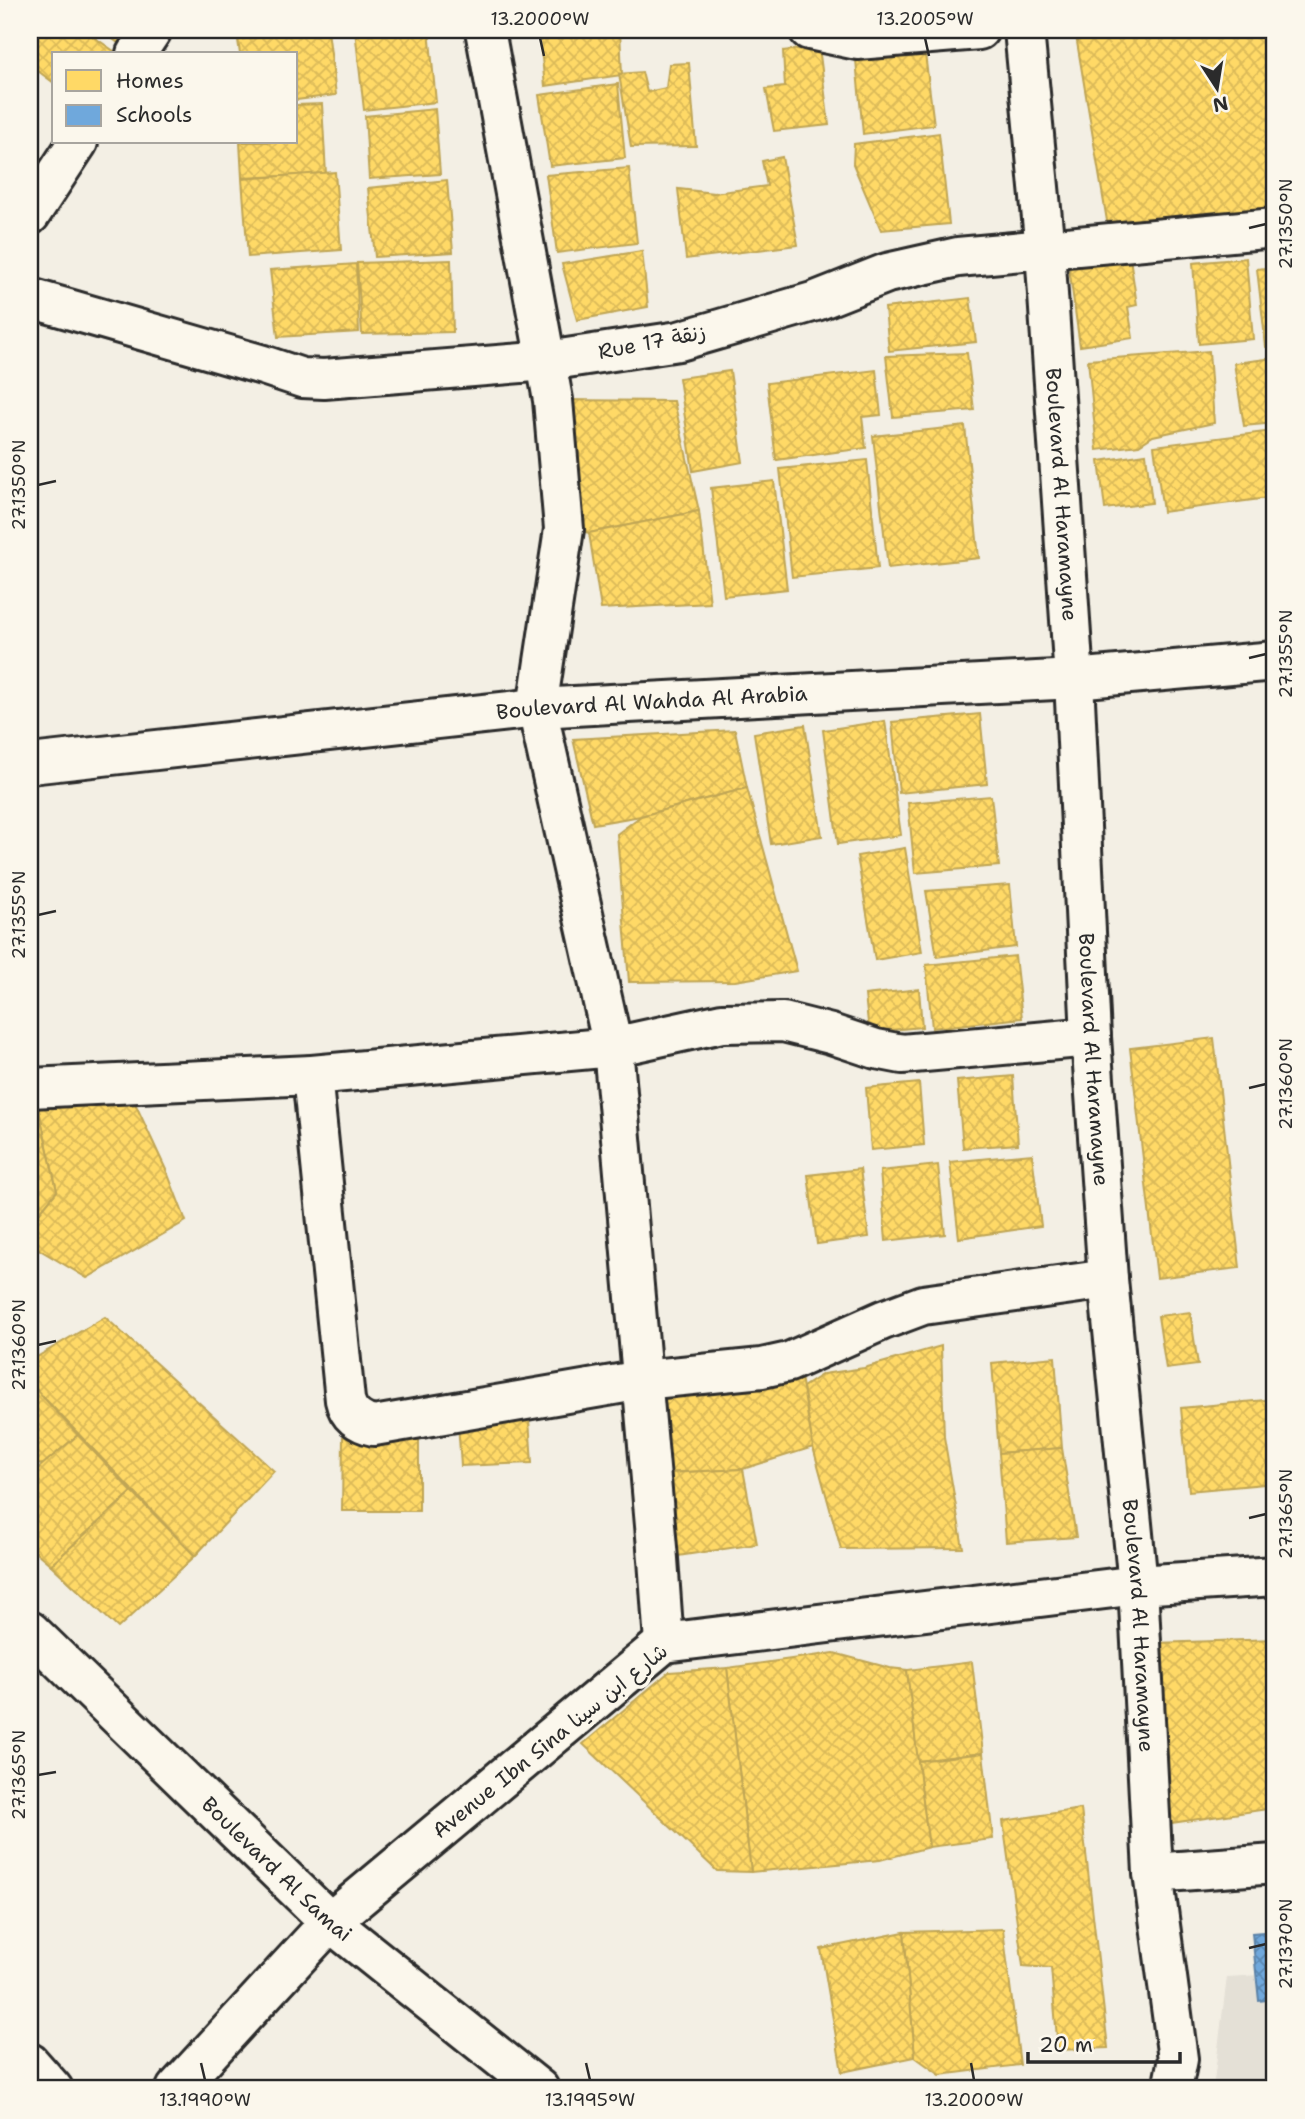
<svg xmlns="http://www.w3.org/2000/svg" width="1305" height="2119" viewBox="0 0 1305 2119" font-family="'Shantell Sans','Playpen Sans Arabic',sans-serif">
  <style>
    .built { fill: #e4e0d6 }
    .homes { fill: url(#homes-cross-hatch); stroke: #bfa554; stroke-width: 2 }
    .schools { fill: url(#schools-cross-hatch); stroke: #5b82a7; stroke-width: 2 }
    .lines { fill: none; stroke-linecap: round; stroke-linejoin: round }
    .minor-casing { stroke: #2b2b2b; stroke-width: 44 }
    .minor { stroke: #fbf7ec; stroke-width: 38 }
    .ticks { fill: none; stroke: #2b2b2b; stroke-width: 2.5 }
    .labels { text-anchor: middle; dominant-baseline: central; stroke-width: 7; stroke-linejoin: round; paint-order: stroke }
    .street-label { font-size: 21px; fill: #2b2b2b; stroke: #fbf7ec }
    .neatline { fill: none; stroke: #2b2b2b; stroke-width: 2.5 }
    .ticks-label { font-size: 18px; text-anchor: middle; fill: #2b2b2b }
  </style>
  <defs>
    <pattern id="homes-cross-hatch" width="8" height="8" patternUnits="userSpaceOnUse" patternTransform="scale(1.75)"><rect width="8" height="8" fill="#ffd966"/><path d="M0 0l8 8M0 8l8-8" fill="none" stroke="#dbba59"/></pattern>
    <pattern id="schools-cross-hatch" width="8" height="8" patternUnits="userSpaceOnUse" patternTransform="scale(1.75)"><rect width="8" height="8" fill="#6fa8dc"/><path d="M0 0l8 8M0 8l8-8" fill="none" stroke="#5b89b3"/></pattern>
  </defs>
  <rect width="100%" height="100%" fill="#f3efe4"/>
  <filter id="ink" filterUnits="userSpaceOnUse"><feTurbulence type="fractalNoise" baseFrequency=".0143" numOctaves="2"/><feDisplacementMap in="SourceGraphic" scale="14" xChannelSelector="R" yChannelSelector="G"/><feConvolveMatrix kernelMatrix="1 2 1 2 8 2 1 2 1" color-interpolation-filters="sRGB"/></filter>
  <g filter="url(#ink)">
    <path class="built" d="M 1275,1974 L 1275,2089 L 1213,2089 L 1227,1977 Z"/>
    <g class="homes">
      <path d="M 30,30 L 84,30 L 115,52 L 113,54 L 54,54 L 54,83 L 30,65 Z"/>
      <path d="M 101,30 L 133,30 L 122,46 Z"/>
      <path d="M 313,30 L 328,30 L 336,95 L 296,100 L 296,54 L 240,54 L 238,40 Z"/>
      <path d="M 355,30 L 429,30 L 436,102 L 364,110 Z"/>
      <path d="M 539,30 L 620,30 L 622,75 L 545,86 Z"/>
      <path d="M 1075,30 L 1275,30 L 1275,214 L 1108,227 Z"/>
      <path d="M 819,47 L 829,125 L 774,131 L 766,89 L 785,87 L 783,51 Z"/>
      <path d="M 925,54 L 934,125 L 863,134 L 856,60 Z"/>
      <path d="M 689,63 L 696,146 L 631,147 L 619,74 L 642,72 L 647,92 L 666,88 L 669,64 Z"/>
      <path d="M 618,84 L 625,158 L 550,166 L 539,95 Z"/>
      <path d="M 322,104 L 326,174 L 242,178 L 240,142 L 296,142 L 296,105 Z"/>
      <path d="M 435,109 L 440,174 L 369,179 L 365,116 Z"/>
      <path d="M 939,133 L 949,224 L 881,230 L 853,164 L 854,144 Z"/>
      <path d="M 782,157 L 798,245 L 686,259 L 678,189 L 714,193 L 767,186 L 762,161 Z"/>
      <path d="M 629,168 L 637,243 L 557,253 L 546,175 Z"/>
      <path d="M 335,172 L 341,250 L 248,257 L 242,179 Z"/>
      <path d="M 447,180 L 453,252 L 375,257 L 368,188 Z"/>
      <path d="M 642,251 L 648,307 L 577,320 L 562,264 Z"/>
      <path d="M 1130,258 L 1137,305 L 1128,307 L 1133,338 L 1080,346 L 1069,267 Z"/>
      <path d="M 1246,258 L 1253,339 L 1199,344 L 1193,263 Z"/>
      <path d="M 451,260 L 453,332 L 362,334 L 357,263 Z"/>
      <path d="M 356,264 L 359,332 L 278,337 L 270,270 Z"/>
      <path d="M 1275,267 L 1275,346 L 1266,347 L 1257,269 Z"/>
      <path d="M 970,298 L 976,342 L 889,351 L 885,308 Z"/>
      <path d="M 1209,351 L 1214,423 L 1153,436 L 1139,445 L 1097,450 L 1088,360 Z"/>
      <path d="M 967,353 L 974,410 L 893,417 L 886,356 Z"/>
      <path d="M 1275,358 L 1275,423 L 1244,426 L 1234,363 Z"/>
      <path d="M 876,370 L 881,415 L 862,417 L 866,448 L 776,460 L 767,383 Z"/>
      <path d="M 730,371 L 743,462 L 693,471 L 679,378 Z"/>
      <path d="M 560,400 L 674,401 L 699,511 L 589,533 L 570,528 Z"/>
      <path d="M 965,426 L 979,558 L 888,568 L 873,436 Z"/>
      <path d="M 1272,431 L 1275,458 L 1275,497 L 1163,512 L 1154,446 Z"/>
      <path d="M 1146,454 L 1152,503 L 1105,509 L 1099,461 Z"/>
      <path d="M 867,460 L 878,568 L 792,577 L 780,469 Z"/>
      <path d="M 774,481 L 787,589 L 724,596 L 711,488 Z"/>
      <path d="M 699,511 L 710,603 L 601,609 L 589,533 Z"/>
      <path d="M 980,714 L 987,784 L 899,793 L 892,722 Z"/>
      <path d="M 885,721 L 901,835 L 838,844 L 823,730 Z"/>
      <path d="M 805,725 L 822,836 L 771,844 L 754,733 Z"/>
      <path d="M 735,730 L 747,788 L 641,816 L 593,824 L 573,739 Z"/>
      <path d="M 747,788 L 797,971 L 735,981 L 629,982 L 617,834 L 641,816 Z"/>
      <path d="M 991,796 L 999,866 L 915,873 L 908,803 Z"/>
      <path d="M 905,848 L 922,952 L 875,960 L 857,856 Z"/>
      <path d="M 1010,885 L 1016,947 L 937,957 L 926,891 Z"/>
      <path d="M 1015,956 L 1022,1018 L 932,1028 L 926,965 Z"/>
      <path d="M 919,989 L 922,1027 L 869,1032 L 865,995 Z"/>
      <path d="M 1214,1038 L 1240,1268 L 1157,1278 L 1130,1048 Z"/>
      <path d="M 1013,1076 L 1018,1144 L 963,1148 L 957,1081 Z"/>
      <path d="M 919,1083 L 924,1145 L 871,1150 L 866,1088 Z"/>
      <path d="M 134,1101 L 167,1172 L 186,1221 L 87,1278 L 30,1244 L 30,1224 L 57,1191 L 38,1106 Z"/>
      <path d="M 38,1106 L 57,1191 L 30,1224 L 30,1110 Z"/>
      <path d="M 1032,1154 L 1041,1226 L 959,1238 L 950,1162 Z"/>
      <path d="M 938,1165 L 945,1234 L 886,1241 L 880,1171 Z"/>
      <path d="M 860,1169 L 869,1237 L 817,1244 L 808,1175 Z"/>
      <path d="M 1190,1312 L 1198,1365 L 1166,1369 L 1158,1316 Z"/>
      <path d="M 105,1317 L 274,1471 L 195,1556 L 30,1383 L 30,1361 Z"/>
      <path d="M 941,1346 L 944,1437 L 963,1548 L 841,1549 L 813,1447 L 803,1387 L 823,1374 L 864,1368 Z"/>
      <path d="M 1055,1357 L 1062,1448 L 999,1453 L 992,1363 Z"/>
      <path d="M 800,1371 L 813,1447 L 743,1469 L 663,1473 L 642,1380 Z"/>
      <path d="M 30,1383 L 78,1435 L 44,1464 L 30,1465 Z"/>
      <path d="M 1275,1399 L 1275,1483 L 1189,1491 L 1181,1408 Z"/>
      <path d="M 529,1419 L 532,1463 L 461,1466 L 458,1423 Z"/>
      <path d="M 78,1435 L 132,1492 L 51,1565 L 30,1547 L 30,1475 Z"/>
      <path d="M 343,1437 L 419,1437 L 419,1511 L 342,1511 Z"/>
      <path d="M 1062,1448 L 1076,1537 L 1006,1542 L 999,1453 Z"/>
      <path d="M 743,1469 L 757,1544 L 658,1559 L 651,1474 Z"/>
      <path d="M 132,1492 L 195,1556 L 118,1628 L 51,1565 Z"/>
      <path d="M 1275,1639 L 1275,1808 L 1171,1823 L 1156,1643 Z"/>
      <path d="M 834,1653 L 890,1668 L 907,1670 L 929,1847 L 880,1860 L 751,1872 L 727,1668 Z"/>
      <path d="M 972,1662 L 983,1753 L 918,1761 L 907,1670 Z"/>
      <path d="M 727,1668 L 751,1872 L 717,1871 L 583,1744 L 669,1672 Z"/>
      <path d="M 983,1753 L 993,1839 L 929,1847 L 918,1761 Z"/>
      <path d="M 1081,1809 L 1108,2048 L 1058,2050 L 1051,1968 L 1023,1966 L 1003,1821 Z"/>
      <path d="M 1003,1929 L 1020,2065 L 940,2075 L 915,2057 L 904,1932 Z"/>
      <path d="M 904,1932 L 915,2057 L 842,2072 L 821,1949 Z"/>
    </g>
    <path class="schools" d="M 1275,1931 L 1275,1999 L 1259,2001 L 1252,1933 Z"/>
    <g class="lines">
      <g class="minor-casing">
        <g id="minor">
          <path d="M 485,30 L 553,400 L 564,529 L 537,708 L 613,1047 L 658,1559 L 664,1643"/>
          <path d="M 809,30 L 857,40 L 979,30"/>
          <path id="s1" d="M 1024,30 L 1045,250 L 1074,679 L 1091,1037 L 1108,1279 L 1138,1585 L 1153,1873 L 1178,2059 L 1172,2089"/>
          <path d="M 136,54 L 152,30"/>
          <path d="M 30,215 L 78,142"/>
          <path d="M 30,298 L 263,365 L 302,378 L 324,379 L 547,361 L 679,341 L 816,301 L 887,273 L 958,257 L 1275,228"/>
          <path id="s2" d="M 30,764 L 537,708 L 1074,679 L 1275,661"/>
          <path d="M 312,1075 L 345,1400 C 348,1415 359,1423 374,1426 L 642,1380 L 762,1368 L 789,1362 L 883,1320 L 923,1305 L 1108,1279"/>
          <path d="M 30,1088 L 312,1075 L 613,1047 L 722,1023 L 783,1022 L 831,1034 L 876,1049 L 902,1054 L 1091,1037"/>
          <path id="s3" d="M 30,1631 L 330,1922 L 539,2089"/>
          <path d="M 1153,1873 L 1275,1864"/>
          <path d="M 30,2063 L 53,2089"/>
          <path d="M 176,2089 L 330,1922 L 664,1643 L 1138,1585 L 1275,1576"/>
        </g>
      </g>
      <use href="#minor" class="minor"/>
    </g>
  </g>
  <path class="ticks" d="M 540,38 L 544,56M 925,38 L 929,56M 1249,228 L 1266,224M 38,485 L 56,481M 1249,658 L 1266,654M 38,915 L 56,911M 1249,1088 L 1266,1084M 38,1345 L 56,1341M 1249,1518 L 1266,1514M 38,1775 L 56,1772M 1249,1948 L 1266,1944M 201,2063 L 205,2080M 586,2063 L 590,2080M 971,2063 L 974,2080"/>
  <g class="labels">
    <g class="street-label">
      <text transform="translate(652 342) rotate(-11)">Rue 17 زنقة</text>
      <text stroke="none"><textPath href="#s1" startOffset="466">Boulevard Al Haramayne</textPath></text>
      <text stroke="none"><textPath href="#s2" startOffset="625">Boulevard Al Wahda Al Arabia</textPath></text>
      <text stroke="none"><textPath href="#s1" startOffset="1032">Boulevard Al Haramayne</textPath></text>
      <text stroke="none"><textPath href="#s1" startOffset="1600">Boulevard Al Haramayne</textPath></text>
      <text transform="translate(550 1741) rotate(-39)">Avenue Ibn Sina شارع ابن سينا</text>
      <text stroke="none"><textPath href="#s3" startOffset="343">Boulevard Al Samai</textPath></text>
    </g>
  </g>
  <rect width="1305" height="2119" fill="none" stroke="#fbf7ec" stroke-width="77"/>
  <rect x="52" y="52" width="245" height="91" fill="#fbf7ec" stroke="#a8a59f" stroke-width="2"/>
  <rect x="66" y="70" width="35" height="21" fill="#ffd966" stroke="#a8a59f" stroke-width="2"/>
  <text x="116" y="88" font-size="21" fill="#2b2b2b">Homes</text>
  <rect x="66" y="105" width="35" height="21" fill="#6fa8dc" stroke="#a8a59f" stroke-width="2"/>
  <text x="116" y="122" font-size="21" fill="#2b2b2b">Schools</text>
  <g transform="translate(1217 88) rotate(168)" stroke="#fbf7ec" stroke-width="5" paint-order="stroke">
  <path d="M0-5L12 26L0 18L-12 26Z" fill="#2b2b2b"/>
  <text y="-10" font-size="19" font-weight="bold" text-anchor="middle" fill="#2b2b2b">N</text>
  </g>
  <path d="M1028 2052v10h152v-10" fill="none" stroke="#2b2b2b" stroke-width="3.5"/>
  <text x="1039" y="2052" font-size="21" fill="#2b2b2b" stroke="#fbf7ec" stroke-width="5" paint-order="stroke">20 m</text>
  <rect x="38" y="38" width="1228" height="2042" class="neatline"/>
  <g class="ticks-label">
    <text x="540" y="25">13.2000°W</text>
    <text x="925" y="25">13.2005°W</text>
    <text transform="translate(1286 224) rotate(-90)" y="6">27.1350°N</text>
    <text transform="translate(19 485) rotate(-90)" y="6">27.1350°N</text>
    <text transform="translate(1286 654) rotate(-90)" y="6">27.1355°N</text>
    <text transform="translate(19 915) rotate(-90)" y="6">27.1355°N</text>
    <text transform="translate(1286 1084) rotate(-90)" y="6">27.1360°N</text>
    <text transform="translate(19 1345) rotate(-90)" y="6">27.1360°N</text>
    <text transform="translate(1286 1514) rotate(-90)" y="6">27.1365°N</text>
    <text transform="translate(19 1775) rotate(-90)" y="6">27.1365°N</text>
    <text transform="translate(1286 1944) rotate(-90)" y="6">27.1370°N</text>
    <text x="205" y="2106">13.1990°W</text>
    <text x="590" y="2106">13.1995°W</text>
    <text x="974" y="2106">13.2000°W</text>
  </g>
</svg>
